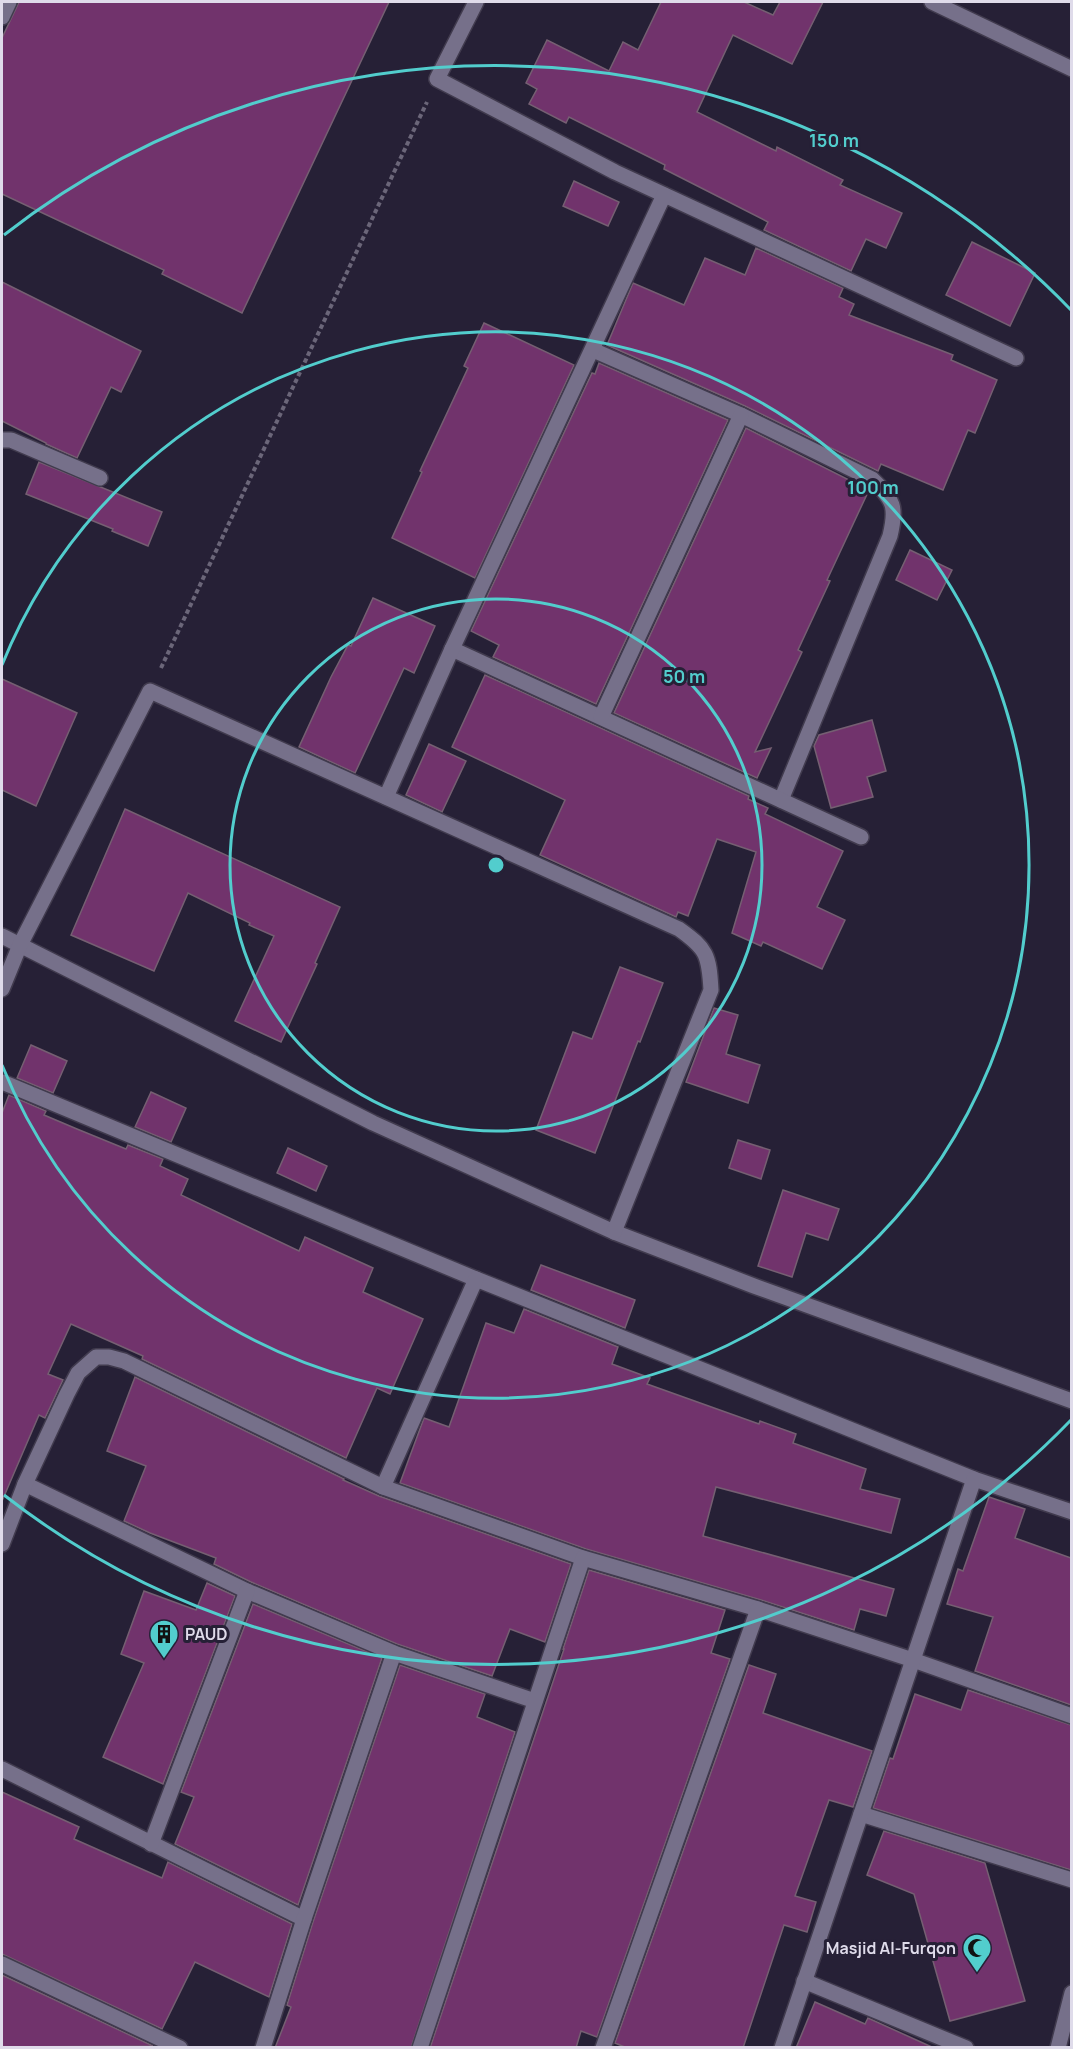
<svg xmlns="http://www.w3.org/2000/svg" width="1073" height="2049" viewBox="0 0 1073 2049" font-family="Manrope,sans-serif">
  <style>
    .building { fill: #71336c; stroke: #755f72; stroke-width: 1.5 }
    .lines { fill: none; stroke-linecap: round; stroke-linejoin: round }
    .street-casing { stroke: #413b4e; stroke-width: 18 }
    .path { stroke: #6b6679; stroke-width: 4; stroke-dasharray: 4.5 3; stroke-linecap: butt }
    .street { stroke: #76708a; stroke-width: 15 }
    .ring { fill: none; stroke: #52cdcd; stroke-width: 3 }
    .labels { text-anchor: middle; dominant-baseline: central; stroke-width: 6; stroke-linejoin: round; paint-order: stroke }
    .poi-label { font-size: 16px; font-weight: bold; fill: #dfdbea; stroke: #262036; text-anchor: start }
    .centre { fill: #52cdcd; stroke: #262036; stroke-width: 3 }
    .ring-label { font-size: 18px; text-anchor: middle; font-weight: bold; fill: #52cdcd; stroke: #262036; stroke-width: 6; stroke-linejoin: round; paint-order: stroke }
  </style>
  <rect width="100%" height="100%" fill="#262036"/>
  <g class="building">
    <path d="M 19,2 L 389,2 L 242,313 L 162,274 L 164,270 L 2,194 L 2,38 Z"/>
    <path d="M 661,2 L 744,2 L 773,15 L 780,2 L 823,2 L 792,64 L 733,35 L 697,112 L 776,151 L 777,147 L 843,180 L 840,185 L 902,213 L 886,248 L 866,239 L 851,271 L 764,230 L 768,222 L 664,169 L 665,165 L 569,117 L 566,123 L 529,104 L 537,89 L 526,83 L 547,40 L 609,71 L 623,42 L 638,50 Z"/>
    <path d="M 574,181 L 619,202 L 608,226 L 563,206 Z"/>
    <path d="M 972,242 L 1035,273 L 1010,326 L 946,295 Z"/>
    <path d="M 756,248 L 843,288 L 839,297 L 854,304 L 849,315 L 953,355 L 951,360 L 997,380 L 975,433 L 968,430 L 943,490 L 881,464 L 878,471 L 745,406 L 607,345 L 633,283 L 684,305 L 705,258 L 745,275 Z"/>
    <path d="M 2,282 L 141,351 L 121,392 L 111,387 L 77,458 L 46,444 L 46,443 L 2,421 Z"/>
    <path d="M 484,323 L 574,365 L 475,578 L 392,538 L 422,472 L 420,471 L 468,368 L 464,366 Z"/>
    <path d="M 599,363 L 728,420 L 596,704 L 493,657 L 499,645 L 471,631 L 592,373 L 595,374 Z"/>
    <path d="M 746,428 L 869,490 L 827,580 L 830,581 L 798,650 L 802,652 L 755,752 L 771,748 L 757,778 L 614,713 Z"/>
    <path d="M 39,462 L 162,512 L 148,546 L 112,531 L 113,529 L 26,494 Z"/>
    <path d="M 910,550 L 952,570 L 937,600 L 896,580 Z"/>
    <path d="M 373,598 L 435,626 L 414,673 L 404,668 L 355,773 L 299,747 L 331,677 L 348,645 L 351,646 Z"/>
    <path d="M 485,675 L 749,796 L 748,799 L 768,808 L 765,814 L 843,851 L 817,907 L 845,920 L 822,969 L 763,942 L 761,946 L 732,933 L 756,852 L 717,839 L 688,916 L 678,912 L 676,917 L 540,855 L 565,800 L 452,747 Z"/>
    <path d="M 2,679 L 77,713 L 36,806 L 2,790 Z"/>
    <path d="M 872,720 L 886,771 L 867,777 L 873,797 L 831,808 L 814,746 L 819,735 Z"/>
    <path d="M 429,744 L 466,761 L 442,812 L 406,795 Z"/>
    <path d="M 125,809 L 340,907 L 315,963 L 317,964 L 281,1042 L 235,1021 L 274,936 L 249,925 L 250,923 L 188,893 L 154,971 L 71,935 Z"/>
    <path d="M 620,967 L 663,983 L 640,1042 L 638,1041 L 595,1153 L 536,1130 L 573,1032 L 592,1039 Z"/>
    <path d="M 714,1008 L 738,1015 L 726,1054 L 760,1065 L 748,1103 L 686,1082 Z"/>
    <path d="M 31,1045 L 67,1061 L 53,1093 L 17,1078 Z"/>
    <path d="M 151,1092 L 186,1108 L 171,1142 L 135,1127 Z"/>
    <path d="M 9,1095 L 46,1111 L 44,1115 L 77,1129 L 126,1149 L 128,1145 L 163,1159 L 160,1166 L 188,1179 L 181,1195 L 299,1251 L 305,1237 L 373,1268 L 363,1292 L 423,1319 L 390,1394 L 377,1388 L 346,1458 L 142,1359 L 143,1356 L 71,1324 L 48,1374 L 63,1380 L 45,1418 L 39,1415 L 2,1501 L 2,1113 Z"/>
    <path d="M 738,1140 L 770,1150 L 761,1179 L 729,1168 Z"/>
    <path d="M 288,1148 L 327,1166 L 316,1191 L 277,1173 Z"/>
    <path d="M 783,1190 L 839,1209 L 828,1240 L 806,1233 L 792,1277 L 758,1266 Z"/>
    <path d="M 541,1265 L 635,1300 L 625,1328 L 531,1290 Z"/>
    <path d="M 524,1309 L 618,1347 L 612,1364 L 650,1378 L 647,1384 L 759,1424 L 760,1421 L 796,1434 L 793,1443 L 866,1469 L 860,1489 L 900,1499 L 891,1533 L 716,1487 L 703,1536 L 894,1589 L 886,1616 L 860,1609 L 854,1630 L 761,1600 L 586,1549 L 400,1483 L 424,1418 L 449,1427 L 486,1323 L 514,1333 Z"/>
    <path d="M 135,1377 L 344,1479 L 343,1480 L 379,1496 L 571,1564 L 545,1642 L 510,1629 L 492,1676 L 397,1644 L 251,1582 L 214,1564 L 216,1558 L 150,1533 L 124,1521 L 146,1466 L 107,1451 Z"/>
    <path d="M 989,1497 L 1025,1509 L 1015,1538 L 1071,1558 L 1071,1705 L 975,1671 L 993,1617 L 947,1604 L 958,1569 L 963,1571 Z"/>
    <path d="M 589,1570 L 725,1610 L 711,1653 L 730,1659 L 597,2037 L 581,2031 L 576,2048 L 430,2048 L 564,1649 L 563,1649 Z"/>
    <path d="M 207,1583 L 235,1596 L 163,1784 L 103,1757 L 144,1663 L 121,1654 L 144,1591 L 196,1610 Z"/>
    <path d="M 253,1604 L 382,1658 L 298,1905 L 175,1844 L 194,1797 L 181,1792 Z"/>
    <path d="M 400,1665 L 485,1694 L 477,1717 L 515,1732 L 411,2048 L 275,2048 L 291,2007 L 287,2005 L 313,1922 Z"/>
    <path d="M 749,1665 L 776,1674 L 763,1713 L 872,1751 L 853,1807 L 829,1800 L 795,1896 L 816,1902 L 807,1932 L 784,1925 L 743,2048 L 627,2048 L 615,2043 Z"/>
    <path d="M 968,1690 L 1071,1725 L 1071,1870 L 873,1808 L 890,1758 L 893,1759 L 915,1694 L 961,1710 Z"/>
    <path d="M 2,1792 L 79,1827 L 74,1839 L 162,1878 L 168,1862 L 292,1924 L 269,1997 L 195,1962 L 162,2029 L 2,1954 Z"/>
    <path d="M 884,1831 L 985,1863 L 1025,2001 L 950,2021 L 914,1894 L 867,1875 Z"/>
    <path d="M 2,1975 L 153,2046 L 2,2047 Z"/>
    <path d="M 815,2002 L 865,2024 L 868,2018 L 934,2048 L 796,2048 Z"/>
  </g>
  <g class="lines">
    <g class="street-casing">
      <g id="street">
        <path d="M 476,2 L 437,79 L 615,172 L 1016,358"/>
        <path d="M 932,2 L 1072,69"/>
        <path d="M 2,17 L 9,2"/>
        <path d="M 593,350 L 741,415 L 872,479 C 894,500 897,507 890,536 L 781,800"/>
        <path d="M 2,440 L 11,440 L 100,478"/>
        <path d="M 452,649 L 861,837"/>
        <path d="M 601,717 L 741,415"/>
        <path d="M 386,797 L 452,649 L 664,195"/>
        <path d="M 2,936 L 373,1123 L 614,1232 L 754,1286 L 1072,1401"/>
        <path d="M 2,989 L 20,945 L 150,691 L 679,929 C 707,949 709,955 711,990 L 614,1232"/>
        <path d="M 2,1082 L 476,1279 L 974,1479 L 1072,1512"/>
        <path d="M 25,1484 L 247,1591 L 394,1653 L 535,1701"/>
        <path d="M 383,1487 L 476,1279"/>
        <path d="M 2,1544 L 25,1484 L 67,1394 L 78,1373 L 96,1357 L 109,1357 L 124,1361 L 383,1487 L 583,1558 L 758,1609 L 913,1660 L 1072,1716"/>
        <path d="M 2,1769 L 304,1919"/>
        <path d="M 861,1814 L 1072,1880"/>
        <path d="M 151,1844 L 247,1591"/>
        <path d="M 2,1964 L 180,2048"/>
        <path d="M 804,1981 L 966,2048"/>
        <path d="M 263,2048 L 304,1919 L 394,1653"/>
        <path d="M 420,2048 L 583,1558"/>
        <path d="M 603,2048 L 758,1609"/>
        <path d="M 782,2048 L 974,1479"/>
        <path d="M 1058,2048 L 1072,1993"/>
      </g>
    </g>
    <path class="path" d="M 161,668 L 427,102"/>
    <use href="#street" class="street"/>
  </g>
  <g class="ring">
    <circle cx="496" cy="865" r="266"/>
    <path d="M2 665A533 533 0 1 1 2 1065"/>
    <path d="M1071 1420A799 799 0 0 1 4 1495M4 235A799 799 0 0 1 1071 310"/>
  </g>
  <defs>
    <g id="building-pin" transform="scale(1.5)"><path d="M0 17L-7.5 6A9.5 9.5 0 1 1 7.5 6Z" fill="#52cdcd" stroke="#262036"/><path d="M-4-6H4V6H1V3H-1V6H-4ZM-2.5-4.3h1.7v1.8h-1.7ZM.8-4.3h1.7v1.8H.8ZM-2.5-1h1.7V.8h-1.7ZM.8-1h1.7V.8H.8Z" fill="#111"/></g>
    <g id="mosque-pin" transform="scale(1.5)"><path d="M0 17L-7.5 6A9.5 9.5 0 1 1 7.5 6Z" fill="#52cdcd" stroke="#262036"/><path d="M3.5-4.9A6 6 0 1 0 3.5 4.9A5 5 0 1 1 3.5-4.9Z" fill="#111"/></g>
  </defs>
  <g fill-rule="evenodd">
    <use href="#building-pin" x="164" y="1634"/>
    <use href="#mosque-pin" x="977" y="1948"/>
  </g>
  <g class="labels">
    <g class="poi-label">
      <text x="185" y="1634">PAUD</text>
      <text x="956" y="1948" text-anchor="end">Masjid Al-Furqon</text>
    </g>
  </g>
  <circle cx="496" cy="865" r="9" class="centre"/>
  <g class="ring-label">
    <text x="834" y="147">150 m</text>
    <text x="873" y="494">100 m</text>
    <text x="684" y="683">50 m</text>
  </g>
  <rect width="1073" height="2049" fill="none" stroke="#dfdbea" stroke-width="6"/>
</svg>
